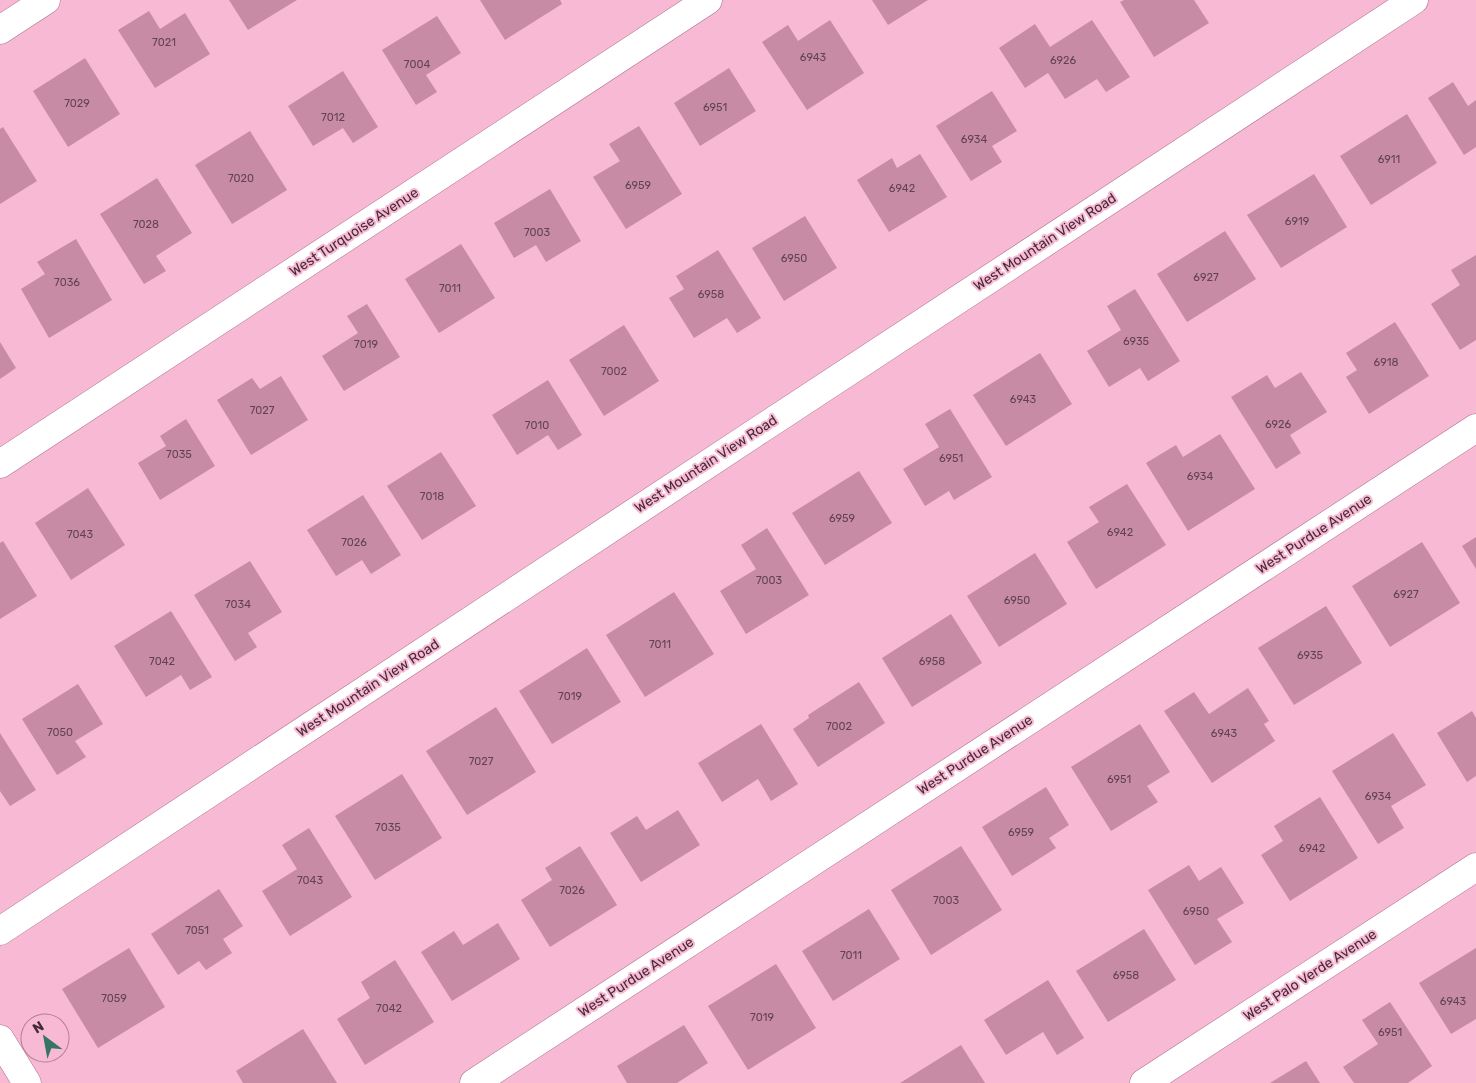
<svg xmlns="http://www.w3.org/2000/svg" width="1476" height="1083" viewBox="0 0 1476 1083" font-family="Rubik,sans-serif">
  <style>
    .building { fill: #c78ba5 }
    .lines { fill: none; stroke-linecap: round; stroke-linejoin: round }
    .street-casing { stroke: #aa718a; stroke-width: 29 }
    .secondary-casing { stroke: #aa718a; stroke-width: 29 }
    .street { stroke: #fff; stroke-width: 28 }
    .secondary { stroke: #fff; stroke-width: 28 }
    .labels { text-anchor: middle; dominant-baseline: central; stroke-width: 4; stroke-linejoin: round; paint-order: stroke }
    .number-label { font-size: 11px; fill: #644351 }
    .street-label { font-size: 14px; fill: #432b35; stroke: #f8b9d4 }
  </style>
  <rect width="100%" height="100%" fill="#f8b9d4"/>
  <g class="building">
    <path d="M 229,0 L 297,0 L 248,30 Z"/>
    <path d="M 480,0 L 560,0 L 562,4 L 505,40 Z"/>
    <path d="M 872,0 L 928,0 L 888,25 Z"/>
    <path d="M 1124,0 L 1194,0 L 1209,23 L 1154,57 L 1120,2 Z"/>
    <path d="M 149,11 L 160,29 L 185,13 L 210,54 L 155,88 L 118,30 Z"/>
    <path d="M 437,16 L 461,53 L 426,75 L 437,92 L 416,105 L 382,50 Z"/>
    <path d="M 830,20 L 864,73 L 807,110 L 762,42 L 788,25 L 798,41 Z"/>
    <path d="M 1092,20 L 1130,77 L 1106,92 L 1097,79 L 1065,99 L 1048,73 L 1025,88 L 999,48 L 1035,24 L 1050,47 Z"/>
    <path d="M 85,58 L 120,114 L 68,147 L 33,91 Z"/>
    <path d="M 729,68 L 756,111 L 700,146 L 674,103 Z"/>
    <path d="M 343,71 L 378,127 L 353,143 L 343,128 L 313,146 L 288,106 Z"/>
    <path d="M 1453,82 L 1468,106 L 1476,100 L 1476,147 L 1464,155 L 1428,98 Z"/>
    <path d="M 992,91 L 1017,131 L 992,146 L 1002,162 L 971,181 L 936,126 Z"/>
    <path d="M 1407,114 L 1437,163 L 1371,205 L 1340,156 Z"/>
    <path d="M 639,126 L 682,194 L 626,229 L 593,177 L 620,161 L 609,144 Z"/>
    <path d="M 3,127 L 37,181 L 0,204 L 0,129 Z"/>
    <path d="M 250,131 L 287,190 L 232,224 L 195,165 Z"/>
    <path d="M 920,154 L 947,197 L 889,232 L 857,180 L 892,158 L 897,168 Z"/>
    <path d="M 1314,174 L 1347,227 L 1281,268 L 1247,215 Z"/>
    <path d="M 157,178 L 192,233 L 156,256 L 166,271 L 144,284 L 100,214 Z"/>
    <path d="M 550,189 L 581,241 L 546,262 L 536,245 L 514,258 L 494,223 Z"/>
    <path d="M 805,216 L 837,268 L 784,301 L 752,248 Z"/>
    <path d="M 1225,231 L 1256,279 L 1187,322 L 1157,274 Z"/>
    <path d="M 76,239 L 112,300 L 49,338 L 21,289 L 45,274 L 37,262 Z"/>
    <path d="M 461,244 L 495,298 L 439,333 L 405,279 Z"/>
    <path d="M 718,250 L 761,318 L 737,333 L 727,318 L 694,338 L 669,298 L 684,289 L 676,276 Z"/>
    <path d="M 1476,255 L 1476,340 L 1460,350 L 1431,304 L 1460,285 L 1451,270 Z"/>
    <path d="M 1135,289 L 1180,361 L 1148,381 L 1140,368 L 1109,387 L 1087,351 L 1121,330 L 1107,306 Z"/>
    <path d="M 367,304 L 400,357 L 344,391 L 322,356 L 358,333 L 347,316 Z"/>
    <path d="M 1395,322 L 1429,376 L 1369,414 L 1346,377 L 1357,370 L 1346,353 Z"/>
    <path d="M 624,325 L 659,381 L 604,416 L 569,360 Z"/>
    <path d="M 0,342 L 16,368 L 0,379 Z"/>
    <path d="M 1040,353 L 1072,404 L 1006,446 L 973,395 Z"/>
    <path d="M 1301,372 L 1327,412 L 1290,435 L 1301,453 L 1276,469 L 1231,397 L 1267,375 L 1275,388 Z"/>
    <path d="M 281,376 L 308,420 L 251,455 L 217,400 L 252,378 L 260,389 Z"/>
    <path d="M 548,380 L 582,435 L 558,450 L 548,435 L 517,455 L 492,415 Z"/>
    <path d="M 950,409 L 992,477 L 954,500 L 949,491 L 925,506 L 903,469 L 939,447 L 925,424 Z"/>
    <path d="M 186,419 L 215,466 L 160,500 L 138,463 L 166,446 L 160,436 Z"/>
    <path d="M 1220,434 L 1255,489 L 1188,531 L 1146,463 L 1176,445 L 1183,457 Z"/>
    <path d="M 441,452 L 476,506 L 422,540 L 387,486 Z"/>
    <path d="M 859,471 L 892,523 L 825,565 L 792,513 Z"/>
    <path d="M 1127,484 L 1166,545 L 1096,589 L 1067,542 L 1099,522 L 1089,507 Z"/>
    <path d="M 88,488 L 125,545 L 71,580 L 35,523 Z"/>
    <path d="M 363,495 L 401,555 L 371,574 L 362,560 L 336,576 L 307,530 Z"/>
    <path d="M 767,528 L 809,595 L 746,634 L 720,591 L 756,569 L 741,545 Z"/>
    <path d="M 1476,537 L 1476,569 L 1462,546 Z"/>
    <path d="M 3,541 L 37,596 L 0,619 L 0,543 Z"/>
    <path d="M 1422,542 L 1460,603 L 1390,647 L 1352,586 Z"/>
    <path d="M 1035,553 L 1067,604 L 999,647 L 967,596 Z"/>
    <path d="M 250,561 L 282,612 L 248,633 L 257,647 L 235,661 L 194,595 Z"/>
    <path d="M 674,592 L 714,654 L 645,697 L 606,635 Z"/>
    <path d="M 1326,606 L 1362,663 L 1294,705 L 1258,648 Z"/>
    <path d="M 171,611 L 212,677 L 190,690 L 181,675 L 146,697 L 114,646 Z"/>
    <path d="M 951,614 L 982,663 L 912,707 L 882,658 Z"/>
    <path d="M 587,648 L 621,702 L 552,744 L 519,691 Z"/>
    <path d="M 859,682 L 885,723 L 818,767 L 793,729 L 809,718 L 808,715 Z"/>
    <path d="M 78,684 L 103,724 L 75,741 L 86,757 L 57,775 L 22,719 Z"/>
    <path d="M 1248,688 L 1269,721 L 1264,724 L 1275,741 L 1212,783 L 1164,711 L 1194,692 L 1209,714 Z"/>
    <path d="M 496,707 L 536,772 L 467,815 L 426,751 Z"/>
    <path d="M 1472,711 L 1476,718 L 1476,776 L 1467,782 L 1437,733 Z"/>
    <path d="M 761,724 L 798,784 L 771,801 L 758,779 L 722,802 L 698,763 Z"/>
    <path d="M 1140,724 L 1170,772 L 1147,786 L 1158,802 L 1111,831 L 1071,767 Z"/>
    <path d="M 0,733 L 36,790 L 10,806 L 0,791 Z"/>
    <path d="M 1393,733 L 1426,785 L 1391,806 L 1404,828 L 1378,844 L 1332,771 Z"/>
    <path d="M 402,774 L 442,838 L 375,880 L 335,816 Z"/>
    <path d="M 1046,787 L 1069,825 L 1049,838 L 1056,848 L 1012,876 L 982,827 Z"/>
    <path d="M 1320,797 L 1358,858 L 1290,901 L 1261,855 L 1283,841 L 1274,826 Z"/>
    <path d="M 678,810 L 700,845 L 641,882 L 610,833 L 637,816 L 646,830 Z"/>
    <path d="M 309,828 L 352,897 L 290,936 L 262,891 L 297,869 L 282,845 Z"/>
    <path d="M 580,846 L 617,905 L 550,947 L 521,900 L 552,880 L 545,868 Z"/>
    <path d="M 961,846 L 1002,910 L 931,955 L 891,890 Z"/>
    <path d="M 1189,865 L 1199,881 L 1221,867 L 1244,903 L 1217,919 L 1232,942 L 1195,965 L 1148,890 Z"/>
    <path d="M 219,889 L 243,926 L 223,939 L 232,953 L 206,970 L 199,961 L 178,975 L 151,934 Z"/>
    <path d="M 869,909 L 900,959 L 833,1001 L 802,951 Z"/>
    <path d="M 498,923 L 520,959 L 452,1001 L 421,952 L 454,931 L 463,945 Z"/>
    <path d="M 1144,929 L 1176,980 L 1108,1022 L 1076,971 Z"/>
    <path d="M 129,948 L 165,1007 L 98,1048 L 62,989 Z"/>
    <path d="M 1476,948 L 1476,1019 L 1451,1034 L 1419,983 Z"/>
    <path d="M 395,960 L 434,1022 L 365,1065 L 337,1019 L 370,998 L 361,982 Z"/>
    <path d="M 776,964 L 816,1028 L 748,1070 L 708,1006 Z"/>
    <path d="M 1048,980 L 1084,1038 L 1057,1055 L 1043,1032 L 1006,1055 L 984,1020 Z"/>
    <path d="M 1390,1002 L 1432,1066 L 1408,1083 L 1354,1083 L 1343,1067 L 1378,1044 L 1362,1020 Z"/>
    <path d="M 684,1025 L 708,1063 L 677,1083 L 627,1083 L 617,1066 Z"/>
    <path d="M 303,1029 L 337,1083 L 243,1083 L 236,1071 Z"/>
    <path d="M 961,1045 L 985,1083 L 900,1083 Z"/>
    <path d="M 1306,1061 L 1320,1083 L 1270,1083 Z"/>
  </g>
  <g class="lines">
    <g class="street-casing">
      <g id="street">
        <path d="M 0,30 L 46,0"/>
        <path d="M 0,464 L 708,0"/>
        <path d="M 474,1083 L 1476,428"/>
        <path d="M 1144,1083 L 1476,867"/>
      </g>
    </g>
    <g class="secondary-casing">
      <g id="secondary">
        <path d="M 0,931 L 764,427 L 1414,0"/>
        <path d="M 0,1039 L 27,1083"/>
      </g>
    </g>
    <use href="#street" class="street"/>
    <use href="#secondary" class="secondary"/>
  </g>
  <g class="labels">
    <g class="number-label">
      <text x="164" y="42">7021</text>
      <text x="813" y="57">6943</text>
      <text x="1063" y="60">6926</text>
      <text x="417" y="64">7004</text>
      <text x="77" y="103">7029</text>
      <text x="715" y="107">6951</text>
      <text x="333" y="117">7012</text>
      <text x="974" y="139">6934</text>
      <text x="1389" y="159">6911</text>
      <text x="241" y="178">7020</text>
      <text x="638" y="185">6959</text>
      <text x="902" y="188">6942</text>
      <text x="1297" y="221">6919</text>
      <text x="146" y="224">7028</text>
      <text x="537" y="232">7003</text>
      <text x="794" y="258">6950</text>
      <text x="1206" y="277">6927</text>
      <text x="67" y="282">7036</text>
      <text x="450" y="288">7011</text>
      <text x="711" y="294">6958</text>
      <text x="1136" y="341">6935</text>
      <text x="366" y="344">7019</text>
      <text x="1386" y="362">6918</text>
      <text x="614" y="371">7002</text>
      <text x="1023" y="399">6943</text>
      <text x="262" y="410">7027</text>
      <text x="1278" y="424">6926</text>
      <text x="537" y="425">7010</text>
      <text x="179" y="454">7035</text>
      <text x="951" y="458">6951</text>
      <text x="1200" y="476">6934</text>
      <text x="432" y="496">7018</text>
      <text x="842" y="518">6959</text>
      <text x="1120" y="532">6942</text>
      <text x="80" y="534">7043</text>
      <text x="354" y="542">7026</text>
      <text x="769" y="580">7003</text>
      <text x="1406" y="594">6927</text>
      <text x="1017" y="600">6950</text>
      <text x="238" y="604">7034</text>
      <text x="660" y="644">7011</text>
      <text x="1310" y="655">6935</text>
      <text x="162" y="661">7042</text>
      <text x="932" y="661">6958</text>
      <text x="570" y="696">7019</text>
      <text x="839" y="726">7002</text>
      <text x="60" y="732">7050</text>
      <text x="1224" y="733">6943</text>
      <text x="481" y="761">7027</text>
      <text x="1119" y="779">6951</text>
      <text x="1378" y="796">6934</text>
      <text x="388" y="827">7035</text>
      <text x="1021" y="832">6959</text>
      <text x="1312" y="848">6942</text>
      <text x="310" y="880">7043</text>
      <text x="572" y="890">7026</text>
      <text x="946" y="900">7003</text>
      <text x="1196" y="911">6950</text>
      <text x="197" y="930">7051</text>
      <text x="851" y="955">7011</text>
      <text x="1126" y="975">6958</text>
      <text x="114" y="998">7059</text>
      <text x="1453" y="1001">6943</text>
      <text x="389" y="1008">7042</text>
      <text x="762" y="1017">7019</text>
      <text x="1390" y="1032">6951</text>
    </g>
    <g class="street-label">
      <text transform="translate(354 232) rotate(-33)">West Turquoise Avenue</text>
      <text transform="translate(1045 242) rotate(-33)">West Mountain View Road</text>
      <text transform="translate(706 464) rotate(-33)">West Mountain View Road</text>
      <text transform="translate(1314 534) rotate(-33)">West Purdue Avenue</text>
      <text transform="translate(368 688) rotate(-33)">West Mountain View Road</text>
      <text transform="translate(975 755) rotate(-33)">West Purdue Avenue</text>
      <text transform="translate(1310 975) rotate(-33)">West Palo Verde Avenue</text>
      <text transform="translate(636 977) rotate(-33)">West Purdue Avenue</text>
    </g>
  </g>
  <g transform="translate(45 1038) rotate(328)"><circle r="24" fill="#f8b9d4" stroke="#b08094"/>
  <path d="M0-4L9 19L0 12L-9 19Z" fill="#367562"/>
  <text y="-8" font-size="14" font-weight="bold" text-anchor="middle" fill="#432b35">N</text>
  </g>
</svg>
